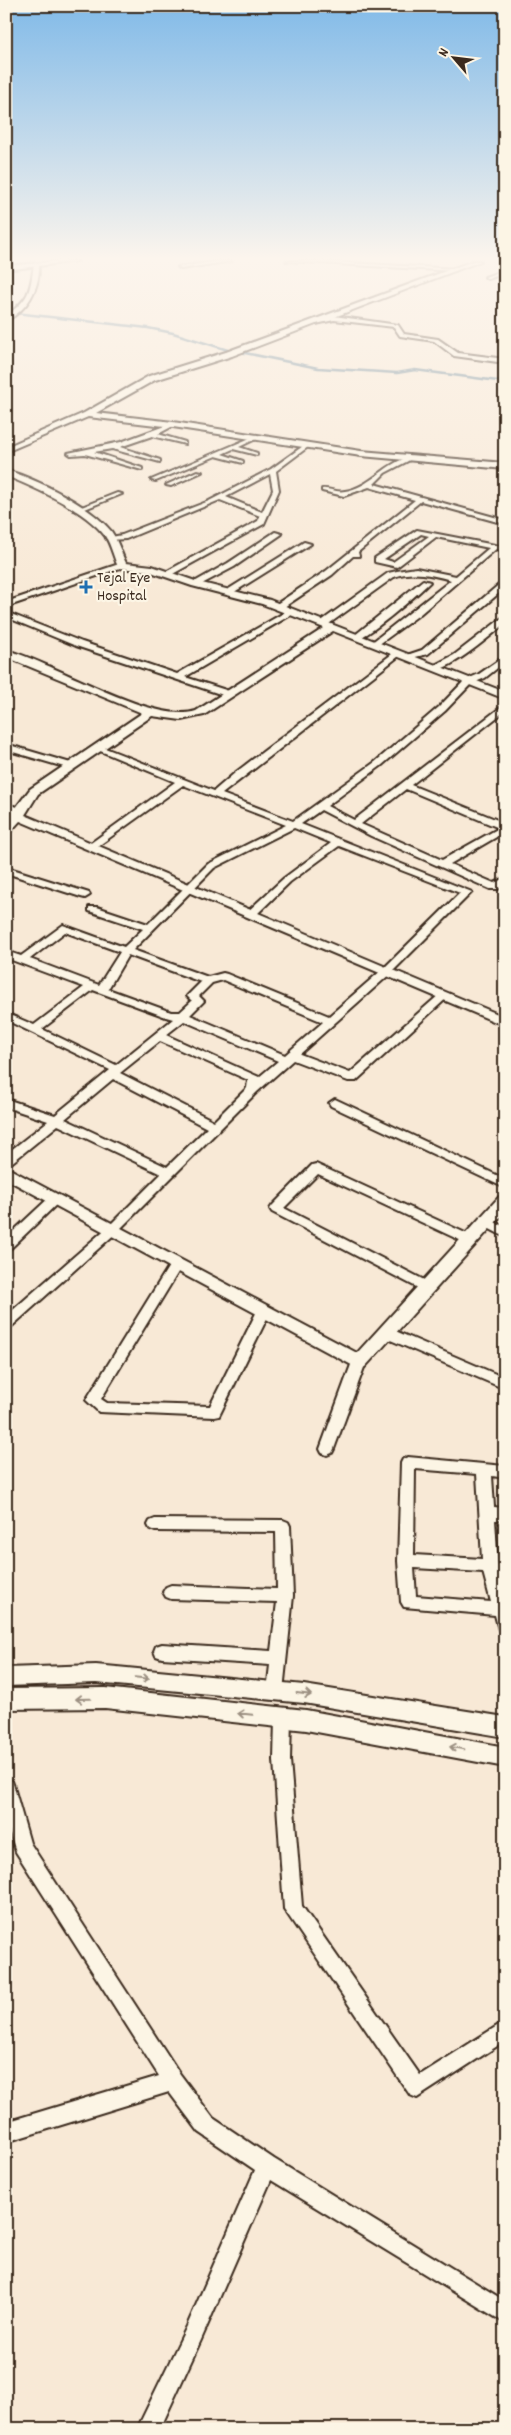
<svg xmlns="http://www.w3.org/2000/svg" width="511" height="2435" viewBox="0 0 511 2435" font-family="Dekko,sans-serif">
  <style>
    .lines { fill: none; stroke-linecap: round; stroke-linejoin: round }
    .stream { stroke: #698697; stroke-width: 2.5 }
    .minor-casing { stroke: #3b2a1e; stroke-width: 4 }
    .tertiary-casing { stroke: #3b2a1e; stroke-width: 4 }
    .minor { fill: #fcf5e5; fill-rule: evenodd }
    .tertiary { fill: #fcf5e5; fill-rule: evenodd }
    .oneway { stroke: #9c9082 }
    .poi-dot { fill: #1f6fb2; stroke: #fcf5e5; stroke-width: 2 }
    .labels { text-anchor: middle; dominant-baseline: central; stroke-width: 4.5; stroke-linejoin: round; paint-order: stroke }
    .far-poi-label { font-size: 16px; fill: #3b2a1e; stroke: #fcf5e5; text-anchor: start }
  </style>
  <rect width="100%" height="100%" fill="#f8e9d6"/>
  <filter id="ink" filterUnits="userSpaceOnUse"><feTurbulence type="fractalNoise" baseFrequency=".02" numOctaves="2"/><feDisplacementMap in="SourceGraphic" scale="10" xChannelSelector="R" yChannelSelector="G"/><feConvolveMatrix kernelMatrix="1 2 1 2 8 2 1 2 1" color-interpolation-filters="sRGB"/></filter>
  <g filter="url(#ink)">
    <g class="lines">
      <g class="stream">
        <path d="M 6,312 L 148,328 L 173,333 L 231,351"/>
        <path d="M 240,352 L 318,368 L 397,373 L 415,370 L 505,382"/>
      </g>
      <g class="minor-casing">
        <g id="minor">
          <path d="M 220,261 L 232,261 L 181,269 L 178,267 Z"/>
          <path d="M 286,261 L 311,261 L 458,269 L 455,271 Z"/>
          <path d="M 34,264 L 39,265 C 40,289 27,310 6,321 L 6,316 C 30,298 30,292 34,264 Z"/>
          <path d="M 505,270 L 505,273 L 488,279 L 485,277 Z"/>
          <path d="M 334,316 L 398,325 L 404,334 L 438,339 L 458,353 L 505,359 L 505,363 L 454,356 L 434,341 L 400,336 L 394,327 L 334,320 L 316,324 L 313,322 Z"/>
          <path d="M 170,424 L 175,425 L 158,434 L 185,442 L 185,444 L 152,436 L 120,447 L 160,460 L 160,462 L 112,449 L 94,452 L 142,468 L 142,470 L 85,454 L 71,455 L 68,453 L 121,442 Z"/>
          <path d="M 255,436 L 260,437 L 239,447 L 257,453 L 257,455 L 233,449 L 222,454 L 243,461 L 243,463 L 216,456 L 156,481 L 151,480 Z"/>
          <path d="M 306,444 L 309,446 L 308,447 L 276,471 L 279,490 L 264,524 L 169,576 L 162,574 L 258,521 L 260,516 L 220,500 L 126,539 L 110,540 L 106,538 L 122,535 L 209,501 L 271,469 ZM 270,474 L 273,490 L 262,512 L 226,497 Z"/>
          <path d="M 406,458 L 409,460 L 408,461 L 385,473 L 374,484 L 505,520 L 505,524 L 421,501 L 358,552 L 359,556 L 353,556 L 332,575 L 281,609 L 275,609 L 275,605 L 326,571 L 415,500 L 369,487 L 344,496 L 322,491 L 322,489 C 329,488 337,493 345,491 C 368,488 383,466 406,458 Z"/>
          <path d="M 197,471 L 202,472 L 171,486 L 166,485 Z"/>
          <path d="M 117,493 L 122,494 L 80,511 L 74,510 Z"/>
          <path d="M 417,530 L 505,547 L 505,551 L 496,549 L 419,615 L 378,645 L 371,643 L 451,580 C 432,575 413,570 394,577 L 326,626 L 320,626 L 320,622 L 388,573 L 397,571 L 416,568 L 456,576 L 489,548 L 436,537 L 397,567 L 375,562 L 375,558 ZM 421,534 L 429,536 L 393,562 L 384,559 Z"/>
          <path d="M 275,532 L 282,534 L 234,567 L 198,586 L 191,584 L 228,563 Z"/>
          <path d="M 304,542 L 311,544 L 231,594 L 224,592 Z"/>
          <path d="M 119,564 L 126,566 L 6,607 L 6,602 Z"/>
          <path d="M 423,580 L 430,582 C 420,592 366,640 355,639 L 355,635 Z"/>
          <path d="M 502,582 L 505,582 L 505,588 L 428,654 L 407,659 L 407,655 L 422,650 Z"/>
          <path d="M 289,610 L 296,612 L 185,677 L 232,692 L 232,696 L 229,697 L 76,646 L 6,617 L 6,612 L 82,642 L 177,674 Z"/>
          <path d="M 502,618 L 505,618 L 505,624 C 491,635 449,672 433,670 L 433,666 L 454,655 Z"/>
          <path d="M 396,651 L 403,653 L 222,794 L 293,821 L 375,762 L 439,707 L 465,680 L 479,674 L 505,656 L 505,662 L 485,678 L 471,684 L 445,711 L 381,766 L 327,806 L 354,820 L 505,704 L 505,711 L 411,785 L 505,823 L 505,832 L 450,864 L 494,883 L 505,878 L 505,885 L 498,889 L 490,889 L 371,836 L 321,810 L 301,824 L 472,892 L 391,973 L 300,1054 L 350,1073 L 440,994 L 444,993 L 449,996 L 356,1081 L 348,1081 L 293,1060 L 257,1092 L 117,1232 L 11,1327 L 6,1329 L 6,1316 L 109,1226 L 161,1174 L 58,1125 L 10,1164 L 6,1165 L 6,1154 L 48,1121 L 6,1107 L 6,1099 L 55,1115 L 110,1070 L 6,1020 L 6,1013 L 34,1025 L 84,987 L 6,958 L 6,951 L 21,956 L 63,925 L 124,947 L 143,929 L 89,911 L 89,907 L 97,907 L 148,924 L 208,864 L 286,825 L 183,785 L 94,849 L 88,849 L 88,845 L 175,782 L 93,748 L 100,746 L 214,791 L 236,772 ZM 406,789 L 499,828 L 442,860 L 361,824 ZM 294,828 L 331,843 L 284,878 L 247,912 L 247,916 L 255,916 L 290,882 L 339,846 L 460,893 L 383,969 L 329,1016 L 227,974 L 223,973 L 208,977 L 133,950 L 214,868 ZM 65,932 L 120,952 L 99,985 L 30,959 ZM 128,955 L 201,982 L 187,996 L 192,1001 L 180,1012 L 171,1012 L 108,989 ZM 223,980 L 323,1022 L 285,1055 L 190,1015 L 204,1001 L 199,996 L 212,983 ZM 93,990 L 166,1017 L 173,1019 L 116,1065 L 42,1029 ZM 184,1021 L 278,1061 L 259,1077 L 166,1035 ZM 160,1041 L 248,1080 L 247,1088 L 214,1121 L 120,1073 ZM 113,1079 L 207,1128 L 167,1167 L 65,1119 Z"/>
          <path d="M 6,744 L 74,764 L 75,766 L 71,769 L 6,750 Z"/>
          <path d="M 6,804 L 24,809 L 26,811 L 21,814 L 6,810 Z"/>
          <path d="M 6,867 L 89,893 L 90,895 L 85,898 L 81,897 L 6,873 Z"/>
          <path d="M 335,1099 L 505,1179 L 505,1188 L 331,1106 L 329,1103 Z"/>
          <path d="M 316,1164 L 474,1237 L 476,1240 L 474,1243 L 466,1243 L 318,1174 L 284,1208 L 432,1284 L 434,1287 L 432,1290 L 422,1290 L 272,1212 L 270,1209 L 272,1206 L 312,1165 Z"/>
          <path d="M 56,1194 L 62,1198 L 60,1201 L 10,1249 L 6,1250 L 6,1238 L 52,1195 Z"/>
          <path d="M 486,1218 L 505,1227 L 505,1237 L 482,1225 L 480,1222 Z"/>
          <path d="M 177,1259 L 183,1264 L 101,1399 L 107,1403 L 210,1406 L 259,1307 L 269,1307 L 271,1310 L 221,1412 L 219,1416 L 214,1417 L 99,1412 L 86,1400 L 172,1261 Z"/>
          <path d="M 386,1327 L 505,1378 L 505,1389 L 381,1336 L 379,1332 L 381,1328 Z"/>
          <path d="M 359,1357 L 364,1358 L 366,1362 L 334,1449 L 332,1453 L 327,1455 L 322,1453 L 320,1449 L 352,1362 L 354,1358 Z"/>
          <path d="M 408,1457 L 505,1466 L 505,1478 L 492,1476 L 494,1507 L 505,1508 L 505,1520 L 495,1520 L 498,1566 L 505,1566 L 505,1578 L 500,1579 L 505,1595 L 505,1632 L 499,1630 L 495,1615 L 404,1607 L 401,1602 L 398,1561 L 401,1463 L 403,1459 ZM 415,1469 L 477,1474 L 482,1559 L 414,1555 ZM 414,1568 L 483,1572 L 491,1602 L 416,1596 Z"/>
          <path d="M 155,1519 L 283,1520 L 288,1522 L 290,1526 L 293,1596 L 283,1691 L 281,1696 L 275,1698 L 269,1696 L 267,1691 L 270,1665 L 162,1658 L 156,1656 L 154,1651 L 156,1646 L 162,1644 L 271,1651 L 277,1602 L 171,1599 L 166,1597 L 163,1592 L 166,1587 L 171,1585 L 277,1589 L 276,1532 L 155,1531 L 150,1529 L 148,1525 L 150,1521 Z"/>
          <path d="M 283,1711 L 289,1713 L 291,1718 L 290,1760 L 302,1906 L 420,2075 L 505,2021 L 505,2041 L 417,2098 L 410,2095 L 284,1909 L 274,1760 L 275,1718 L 277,1713 Z"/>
          <path d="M 6,1779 L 12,1781 L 14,1787 L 30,1843 L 180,2074 L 213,2118 L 274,2159 L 505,2301 L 505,2323 L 271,2180 L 201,2340 L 160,2429 L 137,2429 L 187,2326 L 255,2170 L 199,2132 L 169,2092 L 6,2142 L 6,2122 L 159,2076 L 16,1852 L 6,1820 Z"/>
        </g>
      </g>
      <g class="tertiary-casing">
        <g id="tertiary">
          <path d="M 60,261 L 78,261 L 6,270 L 6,266 Z"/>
          <path d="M 473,261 L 481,261 L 232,356 L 155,380 L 96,413 L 173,422 L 361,451 L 505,463 L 505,469 L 361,456 L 173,427 L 88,417 L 6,452 L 6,447 L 84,413 L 149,376 L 226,352 Z"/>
          <path d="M 6,470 C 39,480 89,505 111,531 C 118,541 121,553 126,563 L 152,566 L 198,582 L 270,600 L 505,692 L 505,699 L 333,631 L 204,715 L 181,720 L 152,716 L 38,794 L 25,815 L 505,1017 L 505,1026 L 20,821 L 10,832 L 6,833 L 6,821 L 30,789 L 142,713 L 6,657 L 6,650 C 54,662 152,725 196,711 L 324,628 L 262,604 L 192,586 L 148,571 L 119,568 C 113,558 112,546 105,536 C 85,510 36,488 6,476 Z"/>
          <path d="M 6,1167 L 357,1353 L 499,1197 L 505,1196 L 505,1212 L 365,1367 L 359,1369 L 6,1179 Z"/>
          <path d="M 96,1665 L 304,1685 L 505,1717 L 505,1737 L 304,1703 L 96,1683 L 6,1686 L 6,1668 Z"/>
          <path d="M 105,1688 L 306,1710 L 505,1747 L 505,1767 L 306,1730 L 105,1708 L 6,1709 L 6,1689 Z"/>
        </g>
      </g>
      <use href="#minor" class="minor"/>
      <use href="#tertiary" class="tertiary"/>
    </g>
    <defs><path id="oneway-shaft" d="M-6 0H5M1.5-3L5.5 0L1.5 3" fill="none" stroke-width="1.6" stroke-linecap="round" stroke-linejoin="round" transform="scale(1.25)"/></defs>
    <g class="oneway">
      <use href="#oneway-shaft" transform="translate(142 1678) rotate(6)"/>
      <use href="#oneway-shaft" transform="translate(304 1694) rotate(7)"/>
      <use href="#oneway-shaft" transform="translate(83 1699) rotate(179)"/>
      <use href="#oneway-shaft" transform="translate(245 1714) rotate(-174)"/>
      <use href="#oneway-shaft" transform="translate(457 1748) rotate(-170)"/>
    </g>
  </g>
  <linearGradient id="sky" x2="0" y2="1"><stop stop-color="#81bae8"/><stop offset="0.43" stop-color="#fcf5ed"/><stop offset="1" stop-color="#fcf5ed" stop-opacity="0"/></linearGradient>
  <rect width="511" height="601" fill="url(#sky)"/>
  <path class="poi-dot" d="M83.5 579.5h5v5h5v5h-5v5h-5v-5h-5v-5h5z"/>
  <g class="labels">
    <g class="far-poi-label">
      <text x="97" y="578">Tejal Eye<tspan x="97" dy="18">Hospital</tspan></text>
    </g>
  </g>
  <rect width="511" height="2435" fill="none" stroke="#fcf5e5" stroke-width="25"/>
  <rect x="12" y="12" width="486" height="2410" fill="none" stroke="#3b2a1e" stroke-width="2" filter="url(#ink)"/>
  <g transform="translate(454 58) rotate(298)" stroke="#fcf5e5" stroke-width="4" paint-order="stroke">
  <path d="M0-4L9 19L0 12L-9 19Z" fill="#3b2a1e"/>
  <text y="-8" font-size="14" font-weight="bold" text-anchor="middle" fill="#3b2a1e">N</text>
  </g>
</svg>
